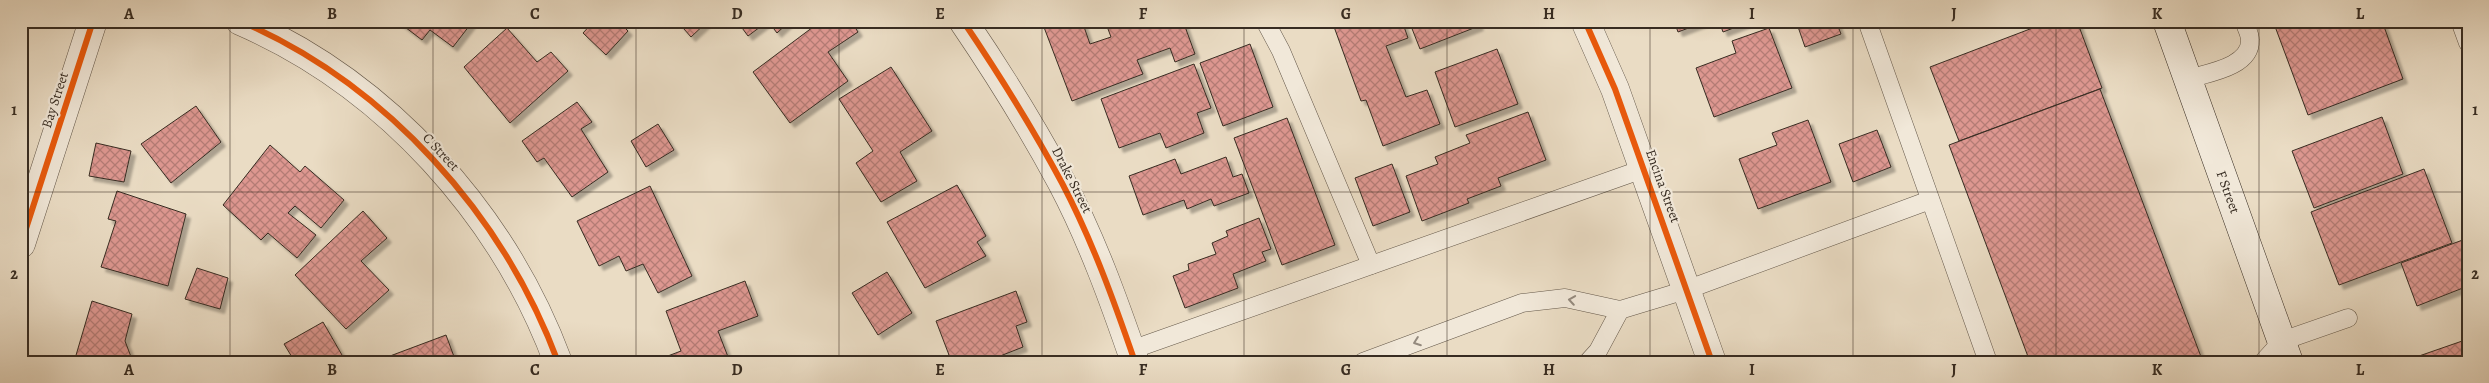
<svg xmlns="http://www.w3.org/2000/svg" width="2489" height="383" viewBox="0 0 2489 383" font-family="Alegreya,serif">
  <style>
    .building { fill: url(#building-cross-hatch); stroke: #372c22; filter: url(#shadow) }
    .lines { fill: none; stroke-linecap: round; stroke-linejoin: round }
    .lane-casing { stroke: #64584a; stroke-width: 19 }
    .street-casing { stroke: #64584a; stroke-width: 29 }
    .secondary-casing { stroke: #372c22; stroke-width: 29 }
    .lane { stroke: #f1e8d9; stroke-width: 18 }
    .street { stroke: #f1e8d9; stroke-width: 28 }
    .secondary { stroke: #f1e8d9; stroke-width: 28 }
    .cycleway-casing { stroke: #f1e8d9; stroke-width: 9 }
    .cycleway { stroke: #e8590c; stroke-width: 6 }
    .oneway { stroke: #948a7e }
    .grid { fill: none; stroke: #372c22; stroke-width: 1; stroke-opacity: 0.55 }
    .labels { text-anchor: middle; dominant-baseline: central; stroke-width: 4.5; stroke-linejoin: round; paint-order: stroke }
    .street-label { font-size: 14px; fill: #372c22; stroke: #f1e8d9 }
    .neatline { fill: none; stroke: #372c22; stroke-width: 2 }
    .grid-label { font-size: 16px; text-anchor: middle; font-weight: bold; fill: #372c22 }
  </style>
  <defs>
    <pattern id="building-cross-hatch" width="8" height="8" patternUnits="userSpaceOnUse" patternTransform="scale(1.25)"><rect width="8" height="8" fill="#dd9790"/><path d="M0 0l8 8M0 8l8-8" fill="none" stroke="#b47b75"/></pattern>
    <filter id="shadow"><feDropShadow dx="4.5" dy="4.5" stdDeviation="1" flood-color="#0004"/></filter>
  </defs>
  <rect width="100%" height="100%" fill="#eadcc4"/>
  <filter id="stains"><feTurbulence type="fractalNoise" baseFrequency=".004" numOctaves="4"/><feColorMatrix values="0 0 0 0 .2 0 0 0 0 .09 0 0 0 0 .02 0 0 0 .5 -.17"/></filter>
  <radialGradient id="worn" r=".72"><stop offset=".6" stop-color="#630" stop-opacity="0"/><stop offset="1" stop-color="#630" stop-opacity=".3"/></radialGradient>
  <g class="building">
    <path d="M 397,21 L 473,21 L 453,47 L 430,30 L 422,40 Z"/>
    <path d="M 594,21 L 618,21 L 628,31 L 606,55 L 583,33 Z"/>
    <path d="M 677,21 L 708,21 L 691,37 Z"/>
    <path d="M 737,21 L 768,21 L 748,36 Z"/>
    <path d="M 768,21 L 790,21 L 777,33 Z"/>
    <path d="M 821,21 L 851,21 L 858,32 L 828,52 L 848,81 L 790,123 L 753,72 Z"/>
    <path d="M 1082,21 L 1090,44 L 1111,37 L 1105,21 L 1183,21 L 1195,54 L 1175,62 L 1170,48 L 1137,60 L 1143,74 L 1072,101 L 1042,22 Z"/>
    <path d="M 1340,21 L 1402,21 L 1408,38 L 1386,46 L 1406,97 L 1427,90 L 1440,124 L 1383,146 L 1366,100 L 1361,101 L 1333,24 Z"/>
    <path d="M 1409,21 L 1477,21 L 1479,26 L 1420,49 Z"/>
    <path d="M 1674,21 L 1707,21 L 1678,32 Z"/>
    <path d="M 1719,21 L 1752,21 L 1723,32 Z"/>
    <path d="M 1796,21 L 1836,21 L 1841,34 L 1805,47 Z"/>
    <path d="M 2051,21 L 2077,21 L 2102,88 L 1959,141 L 1930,67 Z"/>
    <path d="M 2273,21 L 2382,21 L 2403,79 L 2308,115 Z"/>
    <path d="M 507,28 L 537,62 L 551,52 L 568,71 L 510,123 L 464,67 Z"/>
    <path d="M 1769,28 L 1792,88 L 1714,117 L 1696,68 L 1736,53 L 1732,41 Z"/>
    <path d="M 1250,44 L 1273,107 L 1223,126 L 1200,63 Z"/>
    <path d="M 1497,49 L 1518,104 L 1455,127 L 1435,72 Z"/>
    <path d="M 1194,64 L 1211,108 L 1197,113 L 1204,133 L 1166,148 L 1160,133 L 1119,148 L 1101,99 Z"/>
    <path d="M 891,67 L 932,131 L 900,152 L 917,181 L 881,202 L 856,163 L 873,151 L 839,99 Z"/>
    <path d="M 2100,89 L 2203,362 L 2030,362 L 1949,145 Z"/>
    <path d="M 577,102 L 592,122 L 581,129 L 608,172 L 572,197 L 544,158 L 537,162 L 522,141 Z"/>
    <path d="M 196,106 L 221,142 L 171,183 L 141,144 Z"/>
    <path d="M 1528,112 L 1546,160 L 1498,178 L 1501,186 L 1467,199 L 1469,203 L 1422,221 L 1406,176 L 1438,164 L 1435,157 L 1470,143 L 1466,135 Z"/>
    <path d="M 2382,117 L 2403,174 L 2314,208 L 2292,151 Z"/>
    <path d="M 1287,118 L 1335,245 L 1282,265 L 1234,138 Z"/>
    <path d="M 1808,120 L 1831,182 L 1758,209 L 1739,159 L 1777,145 L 1772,133 Z"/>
    <path d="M 658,124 L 674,150 L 646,167 L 631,141 Z"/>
    <path d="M 1877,130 L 1891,167 L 1853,182 L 1839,144 Z"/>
    <path d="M 96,143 L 131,151 L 124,182 L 89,176 Z"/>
    <path d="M 270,145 L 300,172 L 305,166 L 344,200 L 321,228 L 295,206 L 288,213 L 316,235 L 297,258 L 268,233 L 261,240 L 223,205 Z"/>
    <path d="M 1226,157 L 1233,177 L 1242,174 L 1249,193 L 1214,206 L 1211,199 L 1187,209 L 1184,200 L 1143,215 L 1129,176 L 1175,159 L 1181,174 Z"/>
    <path d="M 1392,164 L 1410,212 L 1373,226 L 1355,178 Z"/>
    <path d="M 2424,169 L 2452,243 L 2339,285 L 2311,212 Z"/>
    <path d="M 957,185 L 986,236 L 977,242 L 986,256 L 925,288 L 887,222 Z"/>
    <path d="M 650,186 L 692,276 L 658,293 L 643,264 L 626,271 L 619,256 L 599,266 L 577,221 Z"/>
    <path d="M 117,191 L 186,214 L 168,286 L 101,267 L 116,221 L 108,219 Z"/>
    <path d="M 363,211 L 387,238 L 361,261 L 389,290 L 346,329 L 295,275 Z"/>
    <path d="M 1259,218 L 1271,249 L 1262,252 L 1266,261 L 1233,274 L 1238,288 L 1185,308 L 1173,276 L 1189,270 L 1188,264 L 1216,254 L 1212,243 L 1228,236 L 1226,231 Z"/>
    <path d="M 2468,238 L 2468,286 L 2417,306 L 2401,263 Z"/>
    <path d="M 197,268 L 228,278 L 220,309 L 185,299 Z"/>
    <path d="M 887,272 L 912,313 L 878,335 L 852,293 Z"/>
    <path d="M 745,281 L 758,316 L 718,331 L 730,362 L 652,362 L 681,351 L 666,311 Z"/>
    <path d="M 1016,291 L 1027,322 L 1016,326 L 1023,347 L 985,362 L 933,362 L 949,355 L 936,321 Z"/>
    <path d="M 92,301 L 132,314 L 125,341 L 133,362 L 74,362 Z"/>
    <path d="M 323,322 L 346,362 L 295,362 L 284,344 Z"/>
    <path d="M 446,335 L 456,362 L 374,362 Z"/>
    <path d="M 2468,339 L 2468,362 L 2421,362 L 2419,356 Z"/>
  </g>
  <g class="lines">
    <g class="lane-casing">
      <g id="lane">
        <path d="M 1265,21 L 1281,51 L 1371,265"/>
        <path d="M 1867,21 L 1988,362"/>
        <path d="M 2460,21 L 2468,43"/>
        <path d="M 2188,79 C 2207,73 2251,67 2250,40 C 2250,34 2246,27 2244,21"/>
        <path d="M 1131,350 L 1643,169"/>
        <path d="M 1363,362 L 1522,303 L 1565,298 L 1620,310 L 1686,290 L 1930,200"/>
        <path d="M 1588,362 L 1598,351 L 1620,310"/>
        <path d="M 2263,362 L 2282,341 L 2348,318"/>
      </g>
    </g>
    <g class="street-casing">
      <g id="street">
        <path d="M 240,21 C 386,84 503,214 558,362"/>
        <path d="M 963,21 C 999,74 1032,127 1062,183 C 1092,240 1114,301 1135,362"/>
        <path d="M 1585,21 L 1615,89 L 1712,362"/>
        <path d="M 21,244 L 93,21"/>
      </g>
    </g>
    <g class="secondary-casing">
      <path id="secondary" d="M 2167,21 L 2289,362"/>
    </g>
    <use href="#lane" class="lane"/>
    <use href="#street" class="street"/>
    <use href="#secondary" class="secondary"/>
    <g class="cycleway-casing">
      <g id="cycleway">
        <path d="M 240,21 C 386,84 503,214 558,362"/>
        <path d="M 963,21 C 999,74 1032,127 1062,183 C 1092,240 1114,301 1135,362"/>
        <path d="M 1585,21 L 1615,89 L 1712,362"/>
        <path d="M 21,244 L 93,21"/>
      </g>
    </g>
    <use href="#cycleway" class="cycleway"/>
  </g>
  <defs><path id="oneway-chevron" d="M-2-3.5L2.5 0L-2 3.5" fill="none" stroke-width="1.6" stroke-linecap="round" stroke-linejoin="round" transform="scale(1.25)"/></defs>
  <g class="oneway">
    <use href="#oneway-chevron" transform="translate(1572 300) rotate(-171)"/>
    <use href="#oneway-chevron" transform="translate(1417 342) rotate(160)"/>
  </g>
  <path class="grid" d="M 230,21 L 230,362M 433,21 L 433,362M 636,21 L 636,362M 839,21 L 839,362M 1042,21 L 1042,362M 1244,21 L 1244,362M 1447,21 L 1447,362M 1650,21 L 1650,362M 1853,21 L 1853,362M 2056,21 L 2056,362M 2259,21 L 2259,362M 21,192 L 2468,192"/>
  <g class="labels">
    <g class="street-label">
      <text transform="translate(55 100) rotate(-72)">Bay Street</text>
      <text transform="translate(441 152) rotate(47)">C Street</text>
      <text transform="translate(1072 180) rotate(63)">Drake Street</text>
      <text transform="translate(1663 186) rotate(70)">Encina Street</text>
      <text transform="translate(2228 192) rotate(70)">F Street</text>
    </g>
  </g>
  <rect width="2489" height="383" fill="none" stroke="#eadcc4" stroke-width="55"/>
  <rect x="28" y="28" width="2434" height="328" class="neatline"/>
  <g class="grid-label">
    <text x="129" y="19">A</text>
    <text x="332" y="19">B</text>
    <text x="535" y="19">C</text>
    <text x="737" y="19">D</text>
    <text x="940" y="19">E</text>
    <text x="1143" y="19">F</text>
    <text x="1346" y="19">G</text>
    <text x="1549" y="19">H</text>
    <text x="1752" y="19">I</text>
    <text x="1954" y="19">J</text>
    <text x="2157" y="19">K</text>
    <text x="2360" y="19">L</text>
    <text x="14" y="115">1</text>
    <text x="2475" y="115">1</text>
    <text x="14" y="279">2</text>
    <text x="2475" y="279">2</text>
    <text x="129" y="375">A</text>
    <text x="332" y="375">B</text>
    <text x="535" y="375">C</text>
    <text x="737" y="375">D</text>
    <text x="940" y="375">E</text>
    <text x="1143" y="375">F</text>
    <text x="1346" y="375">G</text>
    <text x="1549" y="375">H</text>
    <text x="1752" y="375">I</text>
    <text x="1954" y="375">J</text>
    <text x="2157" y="375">K</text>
    <text x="2360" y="375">L</text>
  </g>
  <rect width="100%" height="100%" filter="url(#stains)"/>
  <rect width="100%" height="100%" fill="url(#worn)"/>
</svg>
